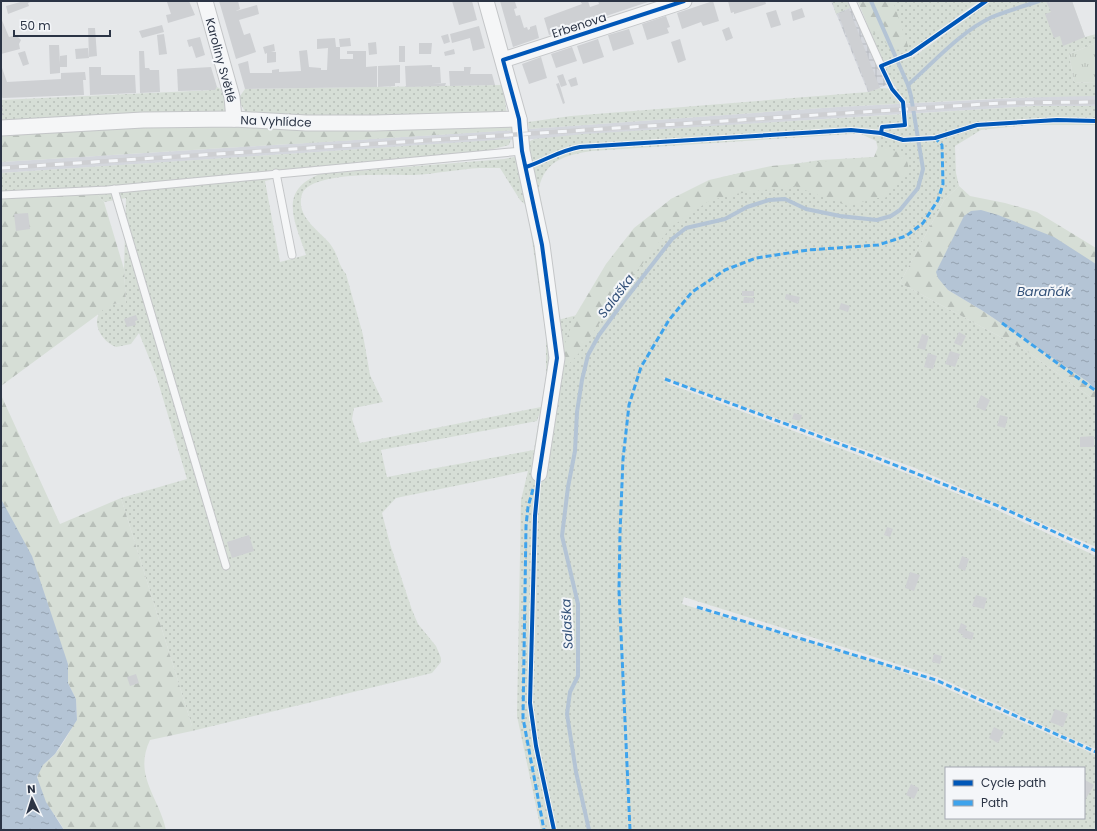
<svg xmlns="http://www.w3.org/2000/svg" width="1097" height="831" viewBox="0 0 1097 831" font-family="Poppins,sans-serif">
  <style>
    .built { fill: #d4d7dd }
    .industrial { fill: url(#industrial-grid) }
    .grass { fill: url(#grass-dots); fill-rule: evenodd }
    .forest { fill: url(#forest-firs) }
    .park { fill: url(#park-tufts) }
    .water { fill: url(#water-ripples) }
    .lines { fill: none; stroke-linecap: round; stroke-linejoin: round }
    .stream { stroke: #b4c4d5; stroke-width: 4 }
    .building { fill: #ced0d3 }
    .lane-casing { stroke: #c4c6c8; stroke-width: 9 }
    .street-casing { stroke: #c4c6c8; stroke-width: 17 }
    .path { stroke: #c5c6ca; stroke-width: 2.5; stroke-dasharray: 3 3; stroke-linecap: butt }
    .lane { stroke: #f5f6f7; stroke-width: 7 }
    .street { stroke: #f5f6f7; stroke-width: 15 }
    .rail-casing { stroke: #cecfd2; stroke-width: 4.5 }
    .rail { stroke: #f4f6f9; stroke-width: 3; stroke-dasharray: 9; stroke-linecap: butt }
    .quiet { stroke: #3ea3ec; stroke-width: 3; stroke-dasharray: 6 3; stroke-linecap: butt }
    .cycleway-casing { stroke: #f4f6f9; stroke-width: 6 }
    .cycleway { stroke: #0057b8; stroke-width: 4 }
    .labels { text-anchor: middle; dominant-baseline: central; stroke-width: 4; stroke-linejoin: round; paint-order: stroke }
    .street-label { font-size: 12px; fill: #2b3445; stroke: #f4f6f9 }
    .water-label { font-size: 13px; font-style: italic; fill: #34527a; stroke: #f4f6f9 }
  </style>
  <defs>
    <pattern id="industrial-grid" width="8" height="8" patternUnits="userSpaceOnUse"><rect width="8" height="8" fill="#d4d7dd"/><path d="M0 4h8M4 0v8" fill="none" stroke="#b6b9bf"/></pattern>
    <pattern id="grass-dots" width="8" height="8" patternUnits="userSpaceOnUse"><rect width="8" height="8" fill="#d6ded6"/><path d="M2 2h.1M6 6h.1" fill="none" stroke="#b8bfb9" stroke-width="1.8" stroke-linecap="round"/></pattern>
    <pattern id="forest-firs" width="22" height="20" patternUnits="userSpaceOnUse"><rect width="22" height="20" fill="#d6ded6"/><path d="M5 1l3.5 6h-7zM16 11l3.5 6h-7z" fill="#b8bfb9"/></pattern>
    <pattern id="park-tufts" width="24" height="20" patternUnits="userSpaceOnUse"><rect width="24" height="20" fill="#d6ded6"/><path d="M3 7l-1-3M5 7V3M7 7l1-3M15 17l-1-3M17 17v-4M19 17l1-3" fill="none" stroke="#b8bfb9"/></pattern>
    <pattern id="water-ripples" width="26" height="14" patternUnits="userSpaceOnUse"><rect width="26" height="14" fill="#b4c4d5"/><path d="M2 4q2-2 4 0t4 0M15 11q2-2 4 0t4 0" fill="none" stroke="#93a0af"/></pattern>
  </defs>
  <rect width="100%" height="100%" fill="#e6e8ea"/>
  <path class="built" d="M 1078,95 L 1096,96 L 1096,106 L 1034,106 L 838,118 L 534,139 L 501,140 L 1,173 L 1,162 L 514,130 L 837,107 Z"/>
  <path class="industrial" d="M 831,1 L 853,1 L 889,84 L 868,92 Z"/>
  <g class="grass">
    <path d="M 832,1 L 850,1 L 852,7 L 836,14 Z"/>
    <path d="M 858,1 L 979,1 L 910,51 L 912,58 L 991,1 L 1072,1 L 1085,37 L 1096,34 L 1096,43 L 1069,54 L 1074,82 L 1096,83 L 1096,96 L 1009,98 L 837,107 L 529,129 L 528,122 L 571,116 L 868,92 L 880,88 L 897,89 L 889,78 Z"/>
    <path d="M 503,85 L 508,123 L 514,130 L 291,144 L 256,124 L 244,110 L 238,99 L 245,89 Z"/>
    <path d="M 217,87 L 226,92 L 227,123 L 1,131 L 1,100 L 214,90 Z"/>
    <path d="M 1034,106 L 1096,106 L 1096,125 L 1028,125 L 981,130 L 955,146 L 956,173 L 959,186 L 944,200 L 900,283 L 1025,350 L 1096,401 L 1096,547 L 915,468 L 662,377 L 669,384 L 911,475 L 993,508 L 1096,556 L 1096,749 L 1063,735 L 938,677 L 684,597 L 682,604 L 870,661 L 936,684 L 1096,755 L 1096,830 L 541,830 L 517,716 L 521,500 L 528,471 L 396,498 L 382,513 L 390,544 L 412,610 L 418,624 L 436,646 L 441,658 L 441,662 L 432,673 L 192,731 L 192,726 L 121,498 L 187,479 L 156,375 L 139,333 L 131,344 L 116,347 C 101,341 88,320 105,307 C 111,303 119,303 126,303 L 124,269 L 126,198 L 104,202 L 96,193 L 1,201 L 1,173 L 511,139 L 509,145 L 485,151 L 326,166 L 265,181 L 280,262 L 306,255 C 295,221 277,191 320,174 L 504,159 L 518,156 L 528,142 L 534,139 L 584,134 ZM 851,134 L 861,134 L 876,141 L 878,149 L 875,157 L 820,160 L 749,171 L 723,177 L 671,199 L 657,213 L 577,315 L 558,320 L 559,315 L 539,188 C 545,160 566,155 592,151 ZM 480,168 L 500,168 L 520,200 L 527,206 L 546,336 L 546,376 L 541,407 L 360,443 L 352,419 L 354,408 L 383,402 L 370,375 L 363,335 L 346,274 C 339,266 339,259 334,250 C 327,234 294,220 302,194 C 310,171 392,175 413,175 C 436,174 458,169 480,168 ZM 540,412 L 534,450 L 387,477 L 381,450 L 537,421 ZM 946,768 L 1084,768 L 1084,818 L 946,818 Z"/>
  </g>
  <g class="forest">
    <path d="M 858,1 L 893,1 L 909,49 L 893,50 C 884,43 882,34 870,31 Z"/>
    <path d="M 128,124 L 512,125 L 514,130 L 1,162 L 1,131 Z"/>
    <path d="M 878,147 L 896,151 L 906,156 L 909,170 L 885,198 L 877,198 L 848,206 L 794,186 L 735,194 L 709,201 L 671,227 L 622,290 L 580,352 L 569,364 L 562,363 L 564,346 L 575,316 L 606,264 L 634,228 L 671,199 L 709,180 L 771,166 L 874,157 Z"/>
    <path d="M 959,186 L 970,196 L 1005,203 L 1037,212 L 1096,248 L 1096,264 L 1089,260 L 948,290 L 983,311 L 1088,382 L 1096,390 L 1096,401 L 1025,350 L 900,283 L 944,200 Z"/>
    <path d="M 96,193 L 104,202 L 124,269 L 126,303 C 115,303 107,304 100,313 L 1,386 L 1,201 L 26,196 Z"/>
    <path d="M 1,395 L 60,524 L 121,498 L 192,726 L 192,731 L 150,740 C 133,776 159,797 166,830 L 64,830 C 56,813 29,790 40,769 C 43,763 50,760 55,754 C 64,744 69,731 77,720 L 76,699 L 68,683 L 66,674 L 68,664 L 1,499 Z"/>
  </g>
  <path class="park" d="M 1096,43 L 1096,83 L 1074,82 L 1069,54 Z"/>
  <g class="water">
    <path d="M 981,210 L 998,215 L 1054,237 L 1096,264 L 1096,390 L 1088,382 L 983,311 L 948,290 L 938,278 L 936,272 L 964,216 L 971,211 Z"/>
    <path d="M 1,499 L 32,556 L 68,664 L 68,683 L 76,699 L 77,720 L 55,754 L 43,765 L 37,777 L 46,802 L 64,830 L 1,830 Z"/>
  </g>
  <g class="lines">
    <g class="stream">
      <path d="M 908,85 C 934,62 960,32 992,17 C 1007,11 1024,6 1039,1"/>
      <path d="M 589,830 L 576,772 L 567,714 L 570,692 L 578,676 L 578,604 L 562,536 L 568,487 L 575,451 L 577,412 L 582,380 L 588,355 L 599,335 L 624,301 L 672,239 L 686,228 L 725,219 L 747,207 L 769,200 L 785,199 L 806,209 L 840,216 L 877,220 L 891,216 L 900,210 L 918,188 L 923,169 L 911,96 L 908,85 L 871,1"/>
    </g>
  </g>
  <g class="building">
    <path d="M 24,1 L 33,1 L 28,3 L 29,6 L 8,14 L 6,6 Z"/>
    <path d="M 171,1 L 189,1 L 195,15 L 168,23 L 166,15 L 171,14 L 167,2 Z"/>
    <path d="M 219,1 L 238,1 L 240,9 L 236,11 L 257,5 L 259,14 L 239,20 L 244,35 L 250,33 L 256,52 L 236,59 Z"/>
    <path d="M 452,1 L 472,1 L 477,20 L 459,25 Z"/>
    <path d="M 500,1 L 519,1 L 515,2 L 517,8 L 514,9 L 516,16 L 520,15 L 524,28 L 527,27 L 528,30 L 530,29 L 530,27 L 536,25 L 539,38 L 513,47 Z"/>
    <path d="M 580,1 L 588,1 L 590,7 L 599,4 L 598,1 L 651,1 L 549,35 L 544,18 L 582,4 Z"/>
    <path d="M 713,1 L 719,21 L 703,26 L 701,22 L 682,29 L 677,13 Z"/>
    <path d="M 728,1 L 765,1 L 766,4 L 734,14 L 734,12 L 731,13 Z"/>
    <path d="M 1046,1 L 1072,1 L 1085,37 L 1063,46 L 1060,36 L 1054,38 L 1045,14 L 1051,12 Z"/>
    <path d="M 802,8 L 805,17 L 793,21 L 791,12 Z"/>
    <path d="M 849,9 L 880,88 L 869,92 L 838,14 Z"/>
    <path d="M 776,10 L 781,25 L 771,28 L 766,13 Z"/>
    <path d="M 666,16 L 670,27 L 667,28 L 669,33 L 647,40 L 642,24 Z"/>
    <path d="M 1,18 L 9,37 L 16,35 L 21,40 L 19,44 L 20,49 L 1,54 Z"/>
    <path d="M 162,25 L 164,32 L 142,38 L 139,31 Z"/>
    <path d="M 479,26 L 485,48 L 473,51 L 470,38 L 452,43 L 450,34 Z"/>
    <path d="M 729,27 L 733,38 L 726,41 L 722,30 Z"/>
    <path d="M 88,28 L 95,28 L 97,56 L 89,57 Z"/>
    <path d="M 629,29 L 634,44 L 613,51 L 608,35 Z"/>
    <path d="M 164,34 L 167,54 L 159,55 L 157,35 Z"/>
    <path d="M 448,34 L 450,42 L 444,44 L 441,36 Z"/>
    <path d="M 200,37 L 205,55 L 196,58 L 192,46 L 189,47 L 187,40 Z"/>
    <path d="M 335,38 L 336,47 L 340,47 L 340,59 L 353,59 L 353,54 L 347,54 L 347,51 L 366,51 L 366,67 L 377,66 L 377,87 L 245,89 L 238,64 L 248,61 L 250,73 L 272,73 L 272,70 L 279,69 L 279,72 L 301,71 L 299,51 L 307,50 L 309,67 L 321,68 L 321,70 L 327,70 L 328,48 L 317,49 L 317,39 Z"/>
    <path d="M 350,38 L 351,46 L 340,47 L 339,39 Z"/>
    <path d="M 598,39 L 604,57 L 583,64 L 577,46 Z"/>
    <path d="M 680,39 L 686,60 L 678,63 L 671,42 Z"/>
    <path d="M 376,42 L 377,54 L 369,55 L 368,43 Z"/>
    <path d="M 419,43 L 432,43 L 431,54 L 419,54 Z"/>
    <path d="M 274,44 L 275,51 L 271,52 L 276,52 L 276,62 L 267,63 L 267,53 L 265,54 L 263,47 Z"/>
    <path d="M 49,45 L 59,45 L 60,64 L 60,56 L 67,55 L 67,67 L 60,67 L 60,73 L 50,74 Z"/>
    <rect x="399" y="46" width="6" height="16"/>
    <path d="M 572,47 L 577,61 L 556,68 L 551,54 Z"/>
    <path d="M 88,48 L 89,58 L 76,59 L 75,49 Z"/>
    <path d="M 454,49 L 455,54 L 445,56 L 444,52 Z"/>
    <path d="M 25,51 L 29,64 L 23,66 L 18,53 Z"/>
    <path d="M 139,51 L 144,51 L 145,68 L 149,68 L 150,70 L 159,70 L 160,92 L 140,93 Z"/>
    <path d="M 541,57 L 547,78 L 529,84 L 522,64 Z"/>
    <path d="M 1,65 L 7,82 L 61,79 L 61,73 L 85,72 L 86,80 L 83,80 L 84,95 L 3,98 L 1,97 Z"/>
    <path d="M 400,65 L 400,83 L 395,83 L 395,86 L 378,87 L 378,66 Z"/>
    <path d="M 432,65 L 432,67 L 440,67 L 441,83 L 433,84 L 446,83 L 445,86 L 406,87 L 405,66 Z"/>
    <path d="M 89,67 L 101,67 L 101,75 L 135,75 L 136,93 L 90,95 Z"/>
    <path d="M 211,67 L 217,87 L 215,90 L 178,91 L 177,69 Z"/>
    <path d="M 464,67 L 471,67 L 470,74 L 492,74 L 495,85 L 450,86 L 449,71 L 464,71 Z"/>
    <path d="M 563,74 L 567,85 L 561,87 L 557,76 Z"/>
    <path d="M 576,77 L 578,85 L 571,87 L 568,80 Z"/>
    <path d="M 559,83 L 565,103 L 563,104 L 556,84 Z"/>
    <path d="M 28,213 L 30,229 L 16,231 L 14,214 Z"/>
    <rect x="742" y="291" width="12" height="5"/>
    <path d="M 786,294 L 800,297 L 798,304 L 785,299 Z"/>
    <path d="M 744,297 L 754,298 L 754,303 L 743,303 Z"/>
    <path d="M 841,303 L 850,306 L 848,312 L 839,309 Z"/>
    <path d="M 136,315 L 138,320 L 135,321 L 136,325 L 127,327 L 124,319 Z"/>
    <path d="M 959,332 L 966,336 L 961,346 L 954,343 Z"/>
    <path d="M 922,334 L 929,336 L 925,350 L 917,348 Z"/>
    <path d="M 950,351 L 960,354 L 955,367 L 945,364 Z"/>
    <path d="M 928,353 L 937,356 L 933,369 L 924,367 Z"/>
    <path d="M 981,395 L 990,400 L 985,411 L 976,407 Z"/>
    <path d="M 794,413 L 802,415 L 800,421 L 792,419 Z"/>
    <path d="M 1000,415 L 1008,417 L 1005,428 L 997,426 Z"/>
    <path d="M 1094,436 L 1094,447 L 1080,447 L 1080,437 Z"/>
    <path d="M 887,527 L 893,529 L 890,537 L 884,535 Z"/>
    <path d="M 249,535 L 254,551 L 232,558 L 227,542 Z"/>
    <path d="M 962,556 L 969,559 L 965,571 L 958,568 Z"/>
    <path d="M 910,572 L 920,575 L 914,591 L 905,588 Z"/>
    <path d="M 976,595 L 987,598 L 984,609 L 972,606 Z"/>
    <path d="M 961,623 L 967,626 L 965,630 L 974,633 L 972,640 L 962,637 L 963,635 L 958,632 Z"/>
    <path d="M 934,654 L 942,656 L 940,664 L 932,662 Z"/>
    <path d="M 136,674 L 139,683 L 130,686 L 127,677 Z"/>
    <path d="M 1055,709 L 1068,714 L 1063,727 L 1050,722 Z"/>
    <path d="M 994,727 L 1004,732 L 998,743 L 989,738 Z"/>
    <path d="M 1085,780 L 1094,785 L 1084,802 L 1084,782 Z"/>
    <path d="M 911,784 L 919,788 L 914,799 L 906,795 Z"/>
  </g>
  <g class="lines">
    <g class="lane-casing">
      <g id="lane">
        <path d="M 852,1 L 881,66"/>
        <path d="M 276,173 L 292,255"/>
        <path d="M 114,189 L 226,566"/>
        <path d="M 1,195 L 107,190 L 522,151"/>
      </g>
    </g>
    <g class="street-casing">
      <g id="street">
        <path d="M 205,1 L 232,97 L 234,119"/>
        <path d="M 486,1 L 519,119 L 522,151 L 542,245 L 557,358 L 539,474"/>
        <path d="M 503,60 L 684,1"/>
        <path d="M 1,128 L 143,120 L 234,119 L 306,123 L 374,123 L 519,119"/>
      </g>
    </g>
    <path class="path" d="M 1,108 L 3,115"/>
    <use href="#lane" class="lane"/>
    <use href="#street" class="street"/>
    <g class="rail-casing">
      <path id="rail" d="M 1,168 L 1001,103 L 1096,102"/>
    </g>
    <use href="#rail" class="rail"/>
    <g class="quiet">
      <path d="M 1002,323 L 1096,391"/>
      <path d="M 665,379 L 872,456 L 996,505 L 1096,551"/>
      <path d="M 533,489 L 528,507 L 526,526 L 523,718 L 544,830"/>
      <path d="M 697,607 L 936,680 L 1096,752"/>
      <path d="M 630,830 L 619,590 L 620,533 L 623,459 L 629,405 L 641,367 L 669,320 L 692,292 L 725,270 L 756,258 L 808,250 L 878,245 L 906,236 L 923,223 L 938,200 L 943,184 L 942,145 L 935,138"/>
    </g>
    <g class="cycleway-casing">
      <g id="cycleway">
        <path d="M 881,133 L 882,127 L 905,125 L 903,102 L 892,89 L 881,66 L 910,54 L 986,1"/>
        <path d="M 526,167 C 544,161 561,150 580,147 L 851,130 L 881,133 L 903,140 L 935,138 L 977,125 L 1057,120 L 1096,121"/>
        <path d="M 554,830 L 536,746 L 530,703 L 535,516 L 539,474 L 557,358 L 542,245 L 522,151 L 519,119 L 503,60 L 684,1"/>
      </g>
    </g>
    <use href="#cycleway" class="cycleway"/>
  </g>
  <g class="labels">
    <g class="street-label">
      <text transform="translate(579 25) rotate(-18)">Erbenova</text>
      <text transform="translate(221 60) rotate(75)">Karoliny Světlé</text>
      <text transform="translate(276 121) rotate(2)">Na Vyhlídce</text>
    </g>
    <g class="water-label">
      <text x="1044" y="291">Baraňák</text>
      <text transform="translate(616 296) rotate(-53)">Salaška</text>
      <text transform="translate(567 624) rotate(-93)">Salaška</text>
    </g>
  </g>
  <rect width="1097" height="831" fill="none" stroke="#2b3445" stroke-width="4"/>
  <rect x="945" y="767" width="140" height="52" fill="#f4f6f9" stroke="#a4a8b1"/>
  <rect x="953" y="780" width="20" height="6" fill="#0057b8" stroke="#a4a8b1"/>
  <text x="981" y="787" font-size="12" fill="#2b3445">Cycle path</text>
  <rect x="953" y="800" width="20" height="6" fill="#3ea3ec" stroke="#a4a8b1"/>
  <text x="981" y="807" font-size="12" fill="#2b3445">Path</text>
  <g transform="translate(32 799) rotate(356)" stroke="#f4f6f9" stroke-width="3" paint-order="stroke">
  <path d="M0-3L7 15L0 10L-7 15Z" fill="#2b3445"/>
  <text y="-6" font-size="11" font-weight="bold" text-anchor="middle" fill="#2b3445">N</text>
  </g>
  <path d="M14 30v6h96v-6" fill="none" stroke="#2b3445" stroke-width="2"/>
  <text x="20" y="30" font-size="12" fill="#2b3445" stroke="#f4f6f9" stroke-width="3" paint-order="stroke">50 m</text>
</svg>
